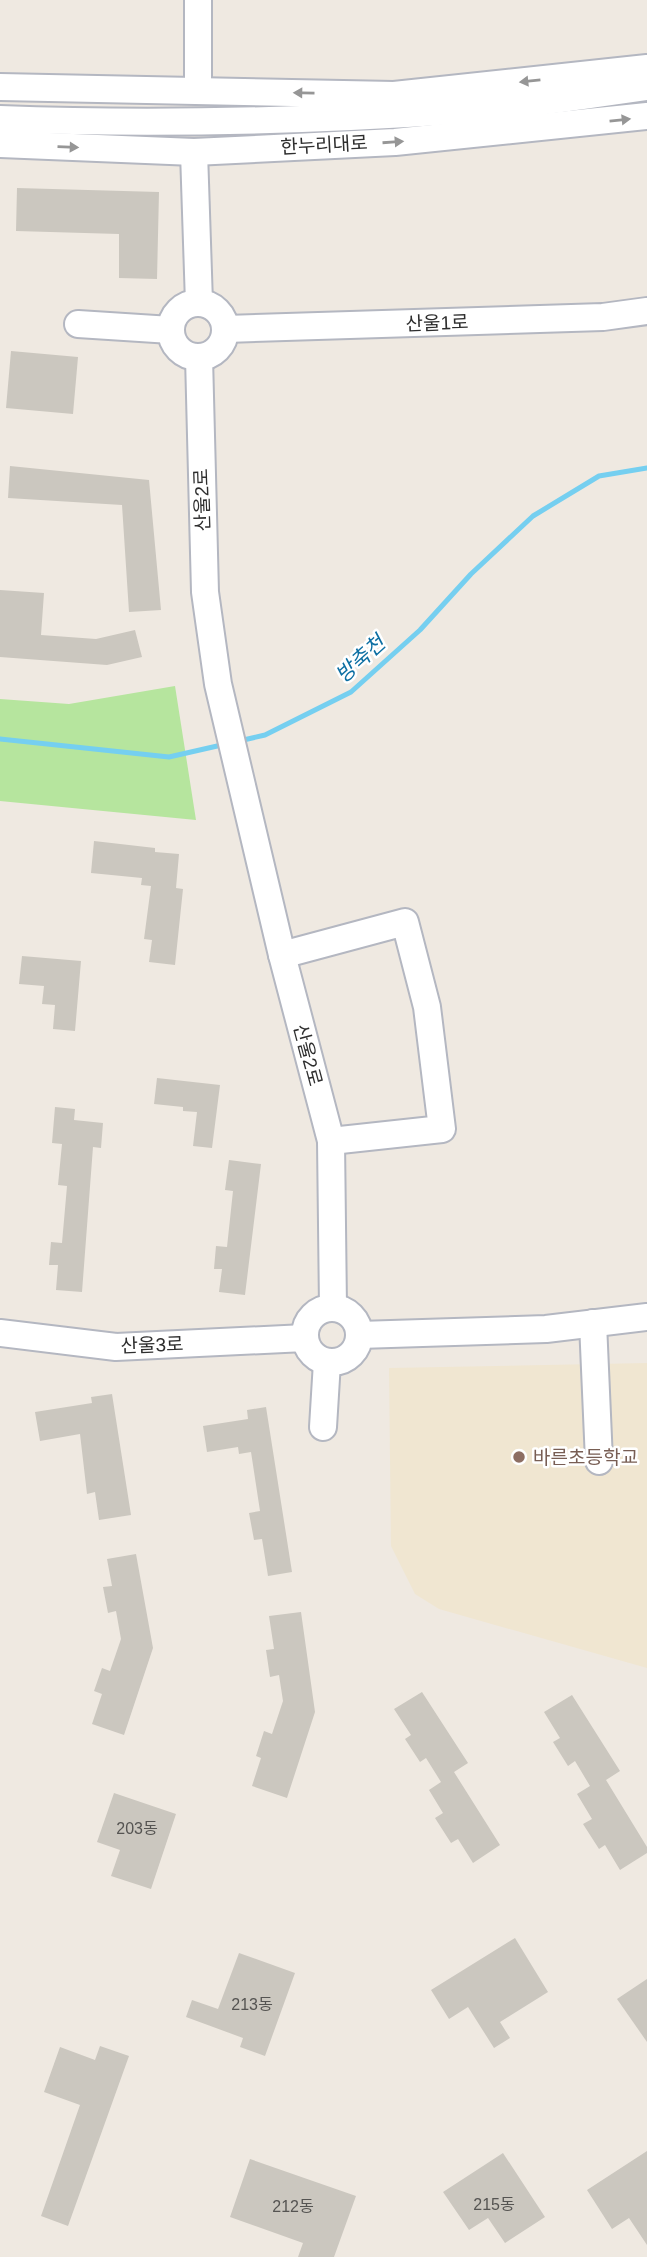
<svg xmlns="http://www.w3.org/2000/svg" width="647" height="2257" viewBox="0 0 647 2257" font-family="Arial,'Noto Sans KR',sans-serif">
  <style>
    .education { fill: #f0e6d1 }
    .green { fill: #b6e59e }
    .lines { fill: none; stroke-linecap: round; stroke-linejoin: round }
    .stream { stroke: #75cff0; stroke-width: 5 }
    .building { fill: #cbc7bf }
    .minor-casing { stroke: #b4b7c1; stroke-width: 30 }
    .minor { stroke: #fff; stroke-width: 26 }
    .oneway { fill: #969696 }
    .education-dot { fill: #8d6e63; stroke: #fff; stroke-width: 2.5 }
    .labels { text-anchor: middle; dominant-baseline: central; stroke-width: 5; stroke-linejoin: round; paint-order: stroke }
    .number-label { font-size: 16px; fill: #555452 }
    .street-label { font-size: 19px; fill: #2e2e2e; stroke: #fff }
    .education-label { font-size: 19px; fill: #785e54; stroke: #fff; text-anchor: start }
    .water-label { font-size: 21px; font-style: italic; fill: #0d6fa3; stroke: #fff }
  </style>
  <rect width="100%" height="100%" fill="#efe9e1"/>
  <path class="education" d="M 647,1363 L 647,1668 L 439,1609 L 415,1594 L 391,1546 L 389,1368 Z"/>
  <path class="green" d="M 175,686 L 196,820 L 0,801 L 0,699 L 69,704 Z"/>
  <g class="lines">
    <g class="stream">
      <path d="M 0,739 L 169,757 L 226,744"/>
      <path d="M 239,741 L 265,735 L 351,692 L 420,630 L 471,574 L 533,516 L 599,476 L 647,468"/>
    </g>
  </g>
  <g class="building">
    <path d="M 17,188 L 159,192 L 157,279 L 119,278 L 119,234 L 16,231 Z"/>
    <path d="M 11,351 L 78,357 L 73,414 L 6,408 Z"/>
    <path d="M 10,466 L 149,480 L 161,610 L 129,612 L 122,505 L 8,498 Z"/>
    <path d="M 0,590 L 44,593 L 41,635 L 96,639 L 135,630 L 142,657 L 107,665 L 0,657 Z"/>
    <path d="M 94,841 L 155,848 L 155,852 L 179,854 L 176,888 L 183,889 L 175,965 L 149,962 L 152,940 L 144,939 L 151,886 L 141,885 L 142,878 L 91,873 Z"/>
    <path d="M 22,956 L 81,961 L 75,1031 L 53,1029 L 55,1005 L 42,1004 L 44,986 L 19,984 Z"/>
    <path d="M 157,1078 L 220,1085 L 212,1148 L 193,1146 L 197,1112 L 183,1111 L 183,1107 L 154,1104 Z"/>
    <path d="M 55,1107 L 75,1109 L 74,1120 L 103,1123 L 101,1148 L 93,1147 L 82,1292 L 56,1290 L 58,1265 L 49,1265 L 51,1242 L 62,1243 L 67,1186 L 58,1185 L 62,1144 L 52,1143 Z"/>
    <path d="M 229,1160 L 261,1164 L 245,1295 L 219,1292 L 222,1269 L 214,1269 L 216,1246 L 227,1247 L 233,1191 L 225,1190 Z"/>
    <path d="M 112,1394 L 131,1515 L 99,1520 L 95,1492 L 87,1494 L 80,1434 L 40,1441 L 35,1412 L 92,1403 L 91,1397 Z"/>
    <path d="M 266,1407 L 292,1572 L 268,1576 L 262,1539 L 254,1540 L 249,1513 L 260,1511 L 251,1452 L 239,1454 L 238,1447 L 207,1452 L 203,1426 L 248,1419 L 247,1410 Z"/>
    <path d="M 136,1554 L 153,1648 L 124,1735 L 92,1724 L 102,1694 L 94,1691 L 102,1668 L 110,1671 L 121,1639 L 116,1611 L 108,1613 L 103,1587 L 112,1586 L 107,1559 Z"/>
    <path d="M 301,1612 L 315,1712 L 287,1798 L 252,1786 L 261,1758 L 256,1756 L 264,1731 L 272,1734 L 283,1701 L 279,1675 L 270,1677 L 266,1650 L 274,1649 L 269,1616 Z"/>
    <path d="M 422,1692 L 468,1763 L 454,1772 L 500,1845 L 473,1863 L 458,1839 L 451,1843 L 435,1818 L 443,1813 L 429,1790 L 441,1782 L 426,1758 L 420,1762 L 405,1739 L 411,1735 L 394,1709 Z"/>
    <path d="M 572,1695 L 620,1771 L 606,1780 L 647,1847 L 647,1853 L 620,1870 L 605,1845 L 599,1849 L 583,1824 L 592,1819 L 577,1794 L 590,1786 L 575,1761 L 568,1766 L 553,1742 L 560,1738 L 544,1712 Z"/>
    <path d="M 114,1793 L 176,1814 L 151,1889 L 111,1876 L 120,1850 L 97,1842 Z"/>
    <path d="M 515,1938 L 548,1992 L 500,2022 L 510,2038 L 494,2048 L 468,2007 L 449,2019 L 431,1990 Z"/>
    <path d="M 239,1953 L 295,1973 L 265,2056 L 240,2047 L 243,2038 L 186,2017 L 192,2000 L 218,2009 Z"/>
    <path d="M 647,1979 L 647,2042 L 617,1999 Z"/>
    <path d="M 100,2046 L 129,2056 L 68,2226 L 41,2216 L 80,2105 L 44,2092 L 60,2047 L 95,2060 Z"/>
    <path d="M 647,2151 L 647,2245 L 629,2218 L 612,2229 L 587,2190 Z"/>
    <path d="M 503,2153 L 545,2217 L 505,2243 L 488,2218 L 469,2230 L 443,2192 Z"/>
    <path d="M 250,2159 L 356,2196 L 334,2257 L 298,2257 L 303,2243 L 230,2217 Z"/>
  </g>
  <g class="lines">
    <g class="minor-casing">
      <g id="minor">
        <path d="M 0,87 L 394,95 L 647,68"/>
        <path d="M 198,91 L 198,0"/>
        <path d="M 0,119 C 155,125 313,121 468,110 C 527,105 588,95 647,87"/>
        <path d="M 0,144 L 194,152 L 395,142 L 647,116"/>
        <path d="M 194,152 L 199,303"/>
        <circle cx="198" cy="330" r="27"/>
        <path d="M 78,324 L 171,330"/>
        <path d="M 226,329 L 603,317 L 647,311"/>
        <path d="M 199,357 L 205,592 L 218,684 L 282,955 L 331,1141 L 333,1308"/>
        <path d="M 282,955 L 405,922 L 427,1007 L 442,1129 L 331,1141"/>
        <circle cx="332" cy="1335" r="27"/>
        <path d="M 593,1323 L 599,1461"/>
        <path d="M 0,1333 L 116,1347 L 305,1338"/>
        <path d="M 359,1335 L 546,1329 L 647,1317"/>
        <path d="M 323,1427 L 327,1362"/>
      </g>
    </g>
    <use href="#minor" class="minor"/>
  </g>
  <defs><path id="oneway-solid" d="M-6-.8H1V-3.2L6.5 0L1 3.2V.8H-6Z" transform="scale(1.75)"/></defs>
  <g class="oneway">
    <use href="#oneway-solid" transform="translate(530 81) rotate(174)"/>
    <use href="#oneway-solid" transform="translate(304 93) rotate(-179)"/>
    <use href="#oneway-solid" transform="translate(620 120) rotate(-6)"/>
    <use href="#oneway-solid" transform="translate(393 142) rotate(-4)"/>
    <use href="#oneway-solid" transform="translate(68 147) rotate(2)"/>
  </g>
  <circle class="education-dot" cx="519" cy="1457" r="7"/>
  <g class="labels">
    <g class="number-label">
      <text x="137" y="1828">203동</text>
      <text x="252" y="2004">213동</text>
      <text x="494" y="2204">215동</text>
      <text x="293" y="2206">212동</text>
    </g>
    <g class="street-label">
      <text transform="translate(324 145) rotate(-3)">한누리대로</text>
      <text transform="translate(437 323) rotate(-2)">산울1로</text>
      <text transform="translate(202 500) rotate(-92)">산울2로</text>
      <text transform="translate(308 1055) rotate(75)">산울2로</text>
      <text transform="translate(152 1345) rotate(-2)">산울3로</text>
    </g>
    <g class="education-label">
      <text x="533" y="1457">바른초등학교</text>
    </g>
    <g class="water-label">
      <text transform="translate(360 659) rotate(-42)">방축천</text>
    </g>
  </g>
</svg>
